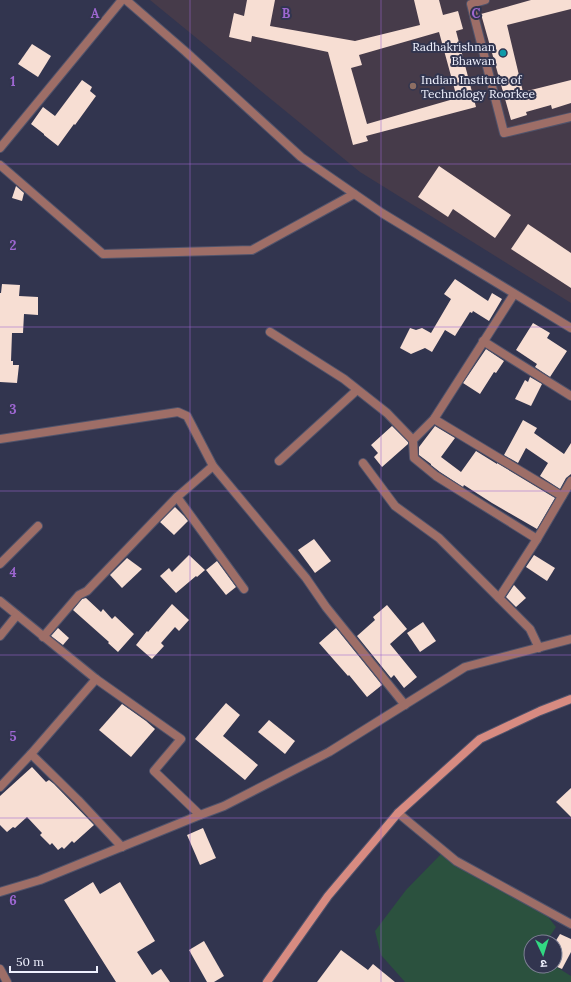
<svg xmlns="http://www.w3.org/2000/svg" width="571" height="982" viewBox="0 0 571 982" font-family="Lora,'Noto Sans Devanagari',serif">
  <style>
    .education { fill: #463b4a }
    .green { fill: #2b513e }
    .building { fill: #f7ded3; fill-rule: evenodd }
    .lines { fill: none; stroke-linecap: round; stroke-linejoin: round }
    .minor-casing { stroke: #50536b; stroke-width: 10 }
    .tertiary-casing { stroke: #50536b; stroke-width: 10 }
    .secondary-casing { stroke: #50536b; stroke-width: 10 }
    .minor { stroke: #9e6e67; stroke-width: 8 }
    .tertiary { stroke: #9e6e67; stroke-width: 8 }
    .secondary { stroke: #d78b81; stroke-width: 8 }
    .grid { fill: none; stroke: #9e67d2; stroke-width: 1; stroke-opacity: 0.55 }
    .culture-dot { fill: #0f9aa8; stroke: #32354f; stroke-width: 1.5 }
    .education-dot { fill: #8d6e63; stroke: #32354f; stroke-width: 1.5 }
    .labels { text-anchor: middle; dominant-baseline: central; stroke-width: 4; stroke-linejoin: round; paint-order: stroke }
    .poi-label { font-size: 12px; fill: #eff1fe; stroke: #32354f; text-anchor: end }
    .grid-label { font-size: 13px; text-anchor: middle; font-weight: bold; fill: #9e67d2; stroke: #32354f; stroke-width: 4; stroke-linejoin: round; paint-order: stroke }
  </style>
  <rect width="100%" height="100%" fill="#32354f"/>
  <path class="education" d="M 150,0 L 571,0 L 571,303 L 360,172 Z"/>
  <path class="green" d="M 443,852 L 535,900 L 556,927 L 546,942 L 531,942 L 531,966 L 555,966 L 571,976 L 571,982 L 405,982 L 381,955 L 375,931 L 406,890 Z"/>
  <g class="building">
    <path d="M 247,0 L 275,0 L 270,26 L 355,41 L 420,25 L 414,0 L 439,0 L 443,15 L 458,11 L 463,29 L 456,31 L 476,107 L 366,136 L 368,141 L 353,145 L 328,52 L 252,36 L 251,42 L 229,37 L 234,13 L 244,16 ZM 439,32 L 457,98 L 367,124 L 351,68 L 362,65 L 359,55 Z"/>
    <path d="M 531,0 L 571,0 L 571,9 L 507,25 L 523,92 L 571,80 L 571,103 L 552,109 L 551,105 L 526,112 L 527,115 L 511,120 L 481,14 Z"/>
    <path d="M 32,44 L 51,56 L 38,77 L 18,64 Z"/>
    <path d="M 82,80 L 92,87 L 90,91 L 96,96 L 75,125 L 74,124 L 58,146 L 44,135 L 44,134 L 31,124 L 43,107 L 55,116 Z"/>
    <path d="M 439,166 L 511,215 L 495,238 L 453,209 L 448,217 L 418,197 Z"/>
    <path d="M 16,186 L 24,193 L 22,201 L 12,198 Z"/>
    <path d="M 528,224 L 571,253 L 571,288 L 511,249 Z"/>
    <path d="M 455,279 L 488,301 L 492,293 L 502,299 L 489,321 L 473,311 L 472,313 L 470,312 L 455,336 L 445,330 L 432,352 L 425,348 L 411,354 L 400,348 L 410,328 L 416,330 L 422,328 L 431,333 L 451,299 L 444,294 Z"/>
    <path d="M 2,284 L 20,285 L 19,296 L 38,297 L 38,315 L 24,314 L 23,333 L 12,333 L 11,361 L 13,361 L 13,365 L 19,365 L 17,383 L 0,382 L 0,293 L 1,293 Z"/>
    <path d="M 533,323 L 550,333 L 547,338 L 567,351 L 550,377 L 535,367 L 537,364 L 516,350 Z"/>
    <path d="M 486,349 L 504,361 L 496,373 L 494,372 L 480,394 L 463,383 Z"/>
    <path d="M 530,377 L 542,384 L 531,406 L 515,399 L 525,380 L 528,382 Z"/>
    <path d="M 523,420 L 537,428 L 534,433 L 564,454 L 571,443 L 571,474 L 566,478 L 560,489 L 540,476 L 548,463 L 526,448 L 518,463 L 504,455 Z"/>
    <path d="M 392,426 L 408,442 L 408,444 L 382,467 L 374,457 L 378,453 L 371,445 Z"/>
    <path d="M 435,426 L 455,438 L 441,457 L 461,472 L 476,451 L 497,464 L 497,463 L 555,498 L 537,529 L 492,503 L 464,485 L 463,487 L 440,472 L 431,465 L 431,464 L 419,455 L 419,447 Z"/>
    <path d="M 175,507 L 184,516 L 188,521 L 174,535 L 160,522 Z"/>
    <path d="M 314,539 L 331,561 L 315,573 L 298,550 Z"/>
    <path d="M 189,555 L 205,570 L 197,577 L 196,576 L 176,593 L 160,576 L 169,568 L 172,572 Z"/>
    <path d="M 534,555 L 555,568 L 547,581 L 526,567 Z"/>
    <path d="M 127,558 L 142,569 L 122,588 L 110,575 Z"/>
    <path d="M 217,561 L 236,587 L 226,595 L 206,570 Z"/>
    <path d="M 514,585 L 526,598 L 516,607 L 506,597 Z"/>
    <path d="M 86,598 L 101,612 L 103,609 L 112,619 L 115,616 L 134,634 L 118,652 L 108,643 L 109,642 L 73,610 L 82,599 Z"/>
    <path d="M 172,604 L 189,620 L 179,631 L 175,627 L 161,643 L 164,646 L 152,659 L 136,645 L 147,631 L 148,632 Z"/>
    <path d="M 387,605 L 407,629 L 390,644 L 417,677 L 404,688 L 394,675 L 391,678 L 357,636 L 375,620 L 373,617 Z"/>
    <path d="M 423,622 L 436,641 L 420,652 L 407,633 Z"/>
    <path d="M 58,628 L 69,638 L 63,645 L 51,636 Z"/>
    <path d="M 336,628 L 382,685 L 367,697 L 349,675 L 348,676 L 319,643 Z"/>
    <path d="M 226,703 L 240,715 L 223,736 L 258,765 L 245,780 L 195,739 Z"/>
    <path d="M 122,704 L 146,721 L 155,729 L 131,757 L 99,730 Z"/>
    <path d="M 269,720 L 295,741 L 285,754 L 258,732 Z"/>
    <path d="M 32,767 L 46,782 L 49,780 L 54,784 L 94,825 L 74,843 L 72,841 L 64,849 L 62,847 L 58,850 L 52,843 L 50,845 L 40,835 L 42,833 L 27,817 L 15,828 L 13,827 L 7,832 L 0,825 L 0,796 Z"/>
    <path d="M 571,788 L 571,817 L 556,802 Z"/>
    <path d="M 203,828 L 216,858 L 200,865 L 187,835 Z"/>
    <path d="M 93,882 L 100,894 L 120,882 L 155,941 L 137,952 L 152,975 L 161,969 L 170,982 L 116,982 L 64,900 Z"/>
    <path d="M 560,934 L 571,939 L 571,952 L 562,969 L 555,966 L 555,942 Z"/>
    <path d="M 204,941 L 224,976 L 214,982 L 207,982 L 189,950 Z"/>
    <path d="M 341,950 L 368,970 L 373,964 L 395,982 L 317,982 Z"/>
  </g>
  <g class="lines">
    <g class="minor-casing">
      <g id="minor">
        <path d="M 485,0 L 471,4 L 504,133 L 571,117"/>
        <path d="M 0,148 L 122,0"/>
        <path d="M 0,165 L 103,254 L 252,250 L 354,194"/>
        <path d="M 270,332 L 344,379 L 387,413 L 413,440 L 414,458 L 436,476 L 537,539"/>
        <path d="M 483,341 L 571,396"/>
        <path d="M 434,419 L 562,496"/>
        <path d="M 0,439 L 178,412 L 187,416 L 213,466 L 306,578 L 326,607 L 405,705"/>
        <path d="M 413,440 L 434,419 L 514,294"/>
        <path d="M 279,461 L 357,390"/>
        <path d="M 363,463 L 395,506 L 439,538 L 530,629 L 539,648"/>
        <path d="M 177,497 L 244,589"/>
        <path d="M 0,564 L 38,526"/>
        <path d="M 499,598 L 537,539 L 571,481"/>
        <path d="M 0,601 L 96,679 L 181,739 L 154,771 L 200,815"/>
        <path d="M 0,636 L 17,615"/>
        <path d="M 43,637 L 79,595 L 87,591 L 177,497 L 213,466"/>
        <path d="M 31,754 L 78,800 L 122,847"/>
        <path d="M 0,787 L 31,754 L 96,679"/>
        <path d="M 398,813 L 456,861 L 571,924"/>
        <path d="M 0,892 L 40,880 L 200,815 L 224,806 L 329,752 L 465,667 L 571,639"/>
        <path d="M 0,969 L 7,982"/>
      </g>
    </g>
    <g class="tertiary-casing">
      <path id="tertiary" d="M 126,0 L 186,52 L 301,157 L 382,213 L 571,328"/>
    </g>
    <g class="secondary-casing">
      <path id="secondary" d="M 267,982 L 328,896 L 398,813 L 480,739 L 540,711 L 571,699"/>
    </g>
    <use href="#minor" class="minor"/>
    <use href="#tertiary" class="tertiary"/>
    <use href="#secondary" class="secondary"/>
  </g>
  <path class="grid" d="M 190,0 L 190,982M 381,0 L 381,982M 0,164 L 571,164M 0,327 L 571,327M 0,491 L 571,491M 0,655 L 571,655M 0,818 L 571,818"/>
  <circle class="culture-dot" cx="503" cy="53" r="4"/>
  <circle class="education-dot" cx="413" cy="86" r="4"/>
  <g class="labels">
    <g class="poi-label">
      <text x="495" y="46">Radhakrishnan<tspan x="495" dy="14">Bhawan</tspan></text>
      <text x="421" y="79" text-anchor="start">Indian Institute of<tspan x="421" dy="14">Technology Roorkee</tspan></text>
    </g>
  </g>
  <g class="grid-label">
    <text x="95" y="18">A</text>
    <text x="286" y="18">B</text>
    <text x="476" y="18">C</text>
    <text x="13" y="86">1</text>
    <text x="13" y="250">2</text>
    <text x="13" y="414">3</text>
    <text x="13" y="577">4</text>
    <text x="13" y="741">5</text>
    <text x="13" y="905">6</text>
  </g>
  <g transform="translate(543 954) rotate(176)"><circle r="19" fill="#32354f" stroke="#7e8095"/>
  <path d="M0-3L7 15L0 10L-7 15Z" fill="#32d882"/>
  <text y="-6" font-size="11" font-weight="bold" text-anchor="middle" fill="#eff1fe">उ</text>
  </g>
  <path d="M10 966v6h87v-6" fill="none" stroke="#eff1fe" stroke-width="2"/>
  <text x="16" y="966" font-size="12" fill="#eff1fe" stroke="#32354f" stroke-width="3" paint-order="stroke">50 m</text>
</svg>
